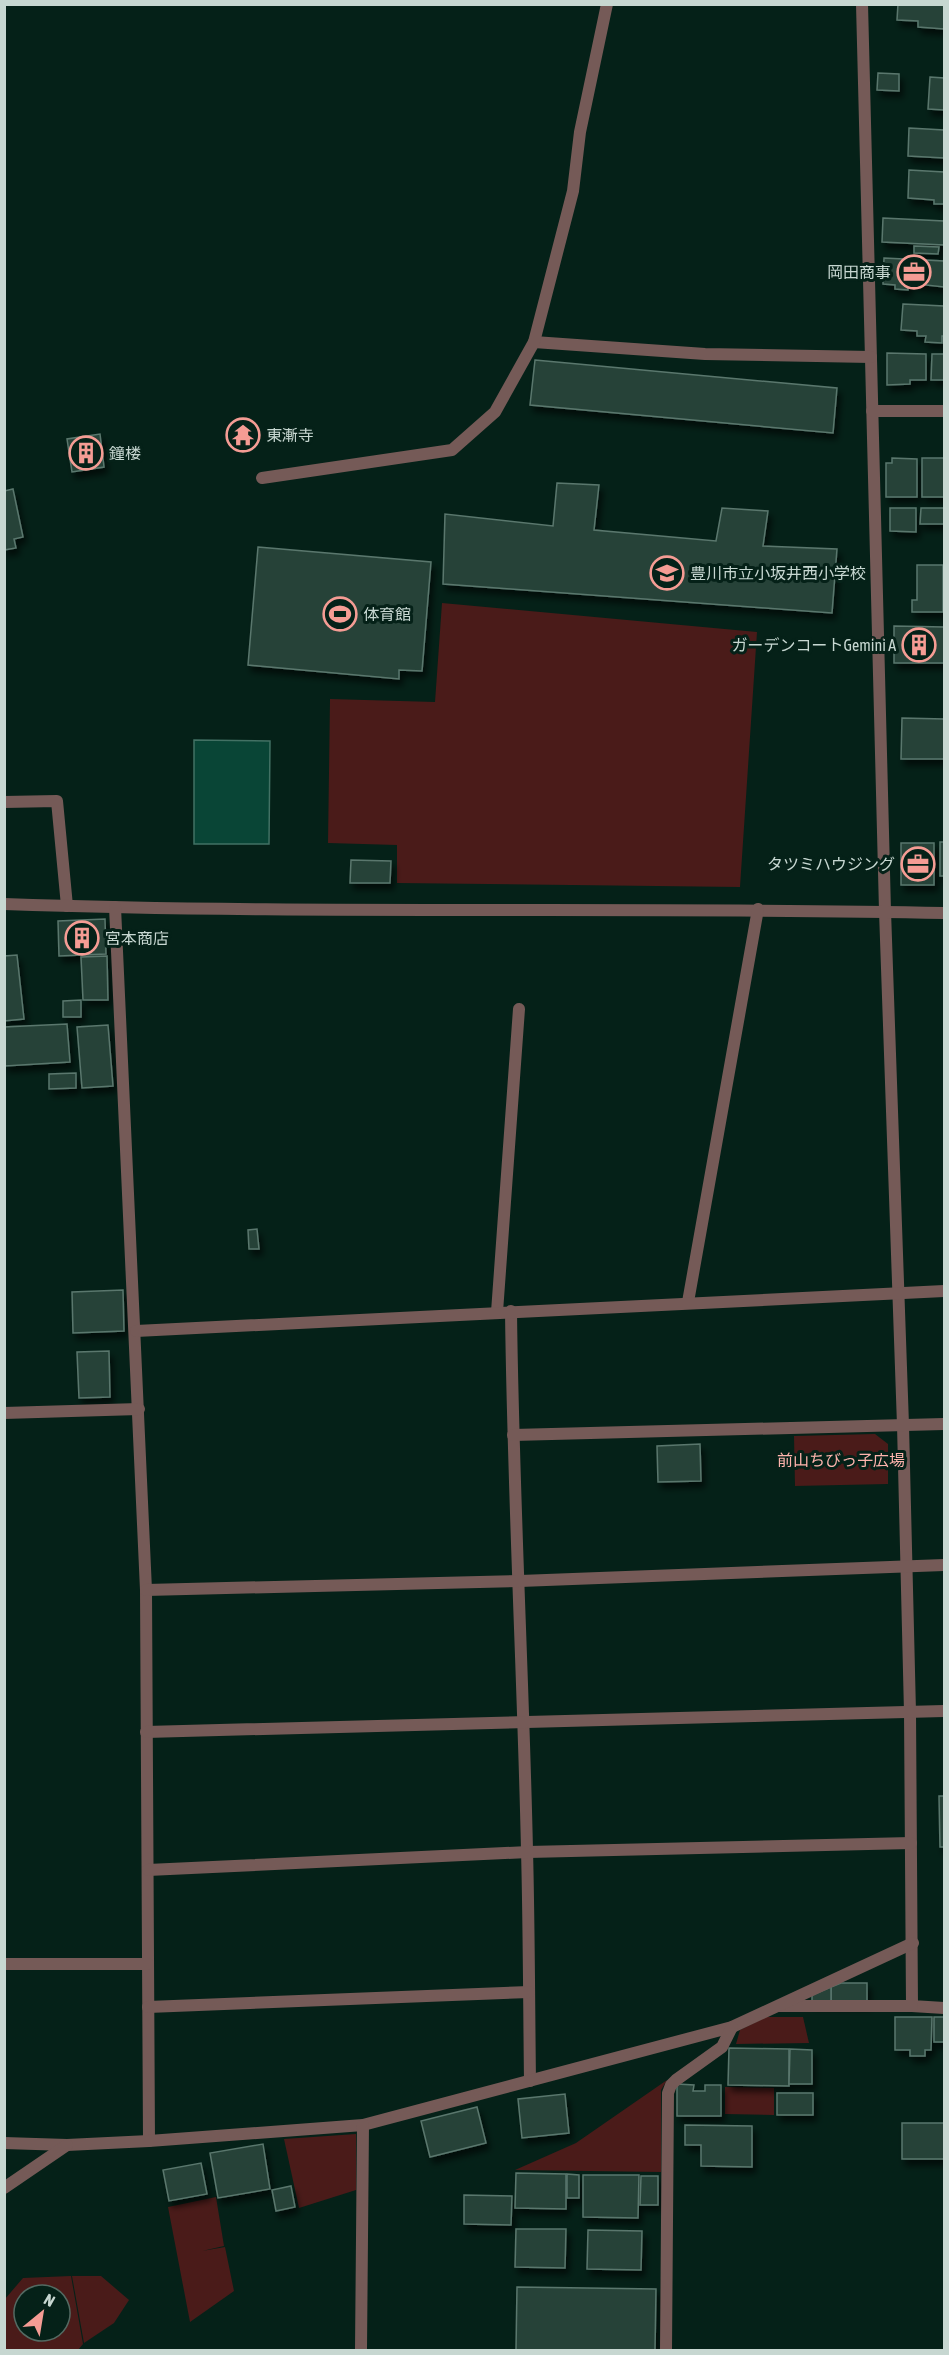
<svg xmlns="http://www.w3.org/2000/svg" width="949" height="2355" viewBox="0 0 949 2355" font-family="'Asap Condensed','Noto Sans JP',sans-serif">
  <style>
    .green { fill: #4a1b19; fill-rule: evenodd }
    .water { fill: #094536; stroke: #427164; stroke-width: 1.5 }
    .building { fill: #274339; stroke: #5a776d; stroke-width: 1.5; filter: url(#shadow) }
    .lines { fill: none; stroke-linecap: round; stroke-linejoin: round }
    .minor { stroke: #755a57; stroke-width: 12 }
    .labels { text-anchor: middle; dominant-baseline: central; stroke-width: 6; stroke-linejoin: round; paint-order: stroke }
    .poi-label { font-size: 16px; fill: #c7d7d1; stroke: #052118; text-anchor: start }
    .park-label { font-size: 16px; fill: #ffb4ad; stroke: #052118 }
  </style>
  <defs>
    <filter id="shadow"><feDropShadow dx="3.5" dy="6" stdDeviation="3" flood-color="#0009"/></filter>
  </defs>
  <rect width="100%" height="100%" fill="#052118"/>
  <g class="green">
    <path d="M 442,603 L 757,632 L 740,887 L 397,883 L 397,845 L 328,843 L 330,699 L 435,702 Z"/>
    <path d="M 875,1434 L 888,1444 L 888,1484 L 795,1486 L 794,1436 Z"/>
    <path d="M 766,2017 L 803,2017 L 809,2043 L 736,2044 L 740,2030 Z"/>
    <path d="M 667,2080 L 661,2090 L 661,2172 L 515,2170 L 576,2143 Z"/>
    <path d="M 725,2087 L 774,2088 L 774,2115 L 725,2114 Z"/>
    <path d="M 356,2134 L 356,2190 L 299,2208 L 284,2139 Z"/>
    <path d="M 216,2197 L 224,2246 L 202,2251 L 225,2247 L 234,2291 L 190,2322 L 168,2207 Z"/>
    <path d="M 71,2276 L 83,2344 L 78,2350 L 5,2350 L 5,2299 L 23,2278 ZM 24,2295 L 60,2295 L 60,2331 L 24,2331 Z"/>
    <path d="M 72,2276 L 101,2276 L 129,2300 L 114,2323 L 84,2343 Z"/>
  </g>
  <path class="water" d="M 194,740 L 270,741 L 269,844 L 194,844 Z"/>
  <g class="building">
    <path d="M 898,4 L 944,4 L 944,29 L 918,27 L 918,21 L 897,20 Z"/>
    <path d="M 878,73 L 899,74 L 899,91 L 877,90 Z"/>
    <path d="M 930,77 L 944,78 L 944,110 L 928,109 Z"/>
    <path d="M 909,128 L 944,130 L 944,158 L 908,156 Z"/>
    <path d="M 909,170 L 944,172 L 944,204 L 934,204 L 934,200 L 908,198 Z"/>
    <path d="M 883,218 L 944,221 L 944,245 L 882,242 Z"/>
    <path d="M 914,246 L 939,247 L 938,254 L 914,253 Z"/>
    <path d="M 884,258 L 944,261 L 944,287 L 908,283 L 908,290 L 895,289 L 895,285 L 883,284 Z"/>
    <path d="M 903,304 L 944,306 L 944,336 L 942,336 L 942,343 L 925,342 L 926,336 L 917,336 L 917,331 L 901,330 Z"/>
    <path d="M 887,353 L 926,354 L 926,380 L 910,380 L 910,384 L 887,385 Z"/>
    <path d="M 932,354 L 944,354 L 944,380 L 931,380 Z"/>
    <path d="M 535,360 L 837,388 L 833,433 L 530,405 Z"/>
    <path d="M 100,434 L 104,467 L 72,472 L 67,439 Z"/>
    <path d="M 892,458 L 917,459 L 917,497 L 886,497 L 886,463 L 892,463 Z"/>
    <rect x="922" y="458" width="22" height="39"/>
    <path d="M 557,483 L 599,485 L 594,530 L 716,541 L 722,508 L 768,511 L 763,546 L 837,549 L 832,613 L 443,584 L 445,514 L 553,526 Z"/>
    <path d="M 13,489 L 23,537 L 14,539 L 16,548 L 4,550 L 4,491 Z"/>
    <path d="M 890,508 L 916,508 L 916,532 L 890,531 Z"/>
    <path d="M 921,508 L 944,508 L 944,524 L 920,524 Z"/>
    <path d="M 258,547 L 431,562 L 422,671 L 399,670 L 399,679 L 248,665 Z"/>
    <path d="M 917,565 L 943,565 L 943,612 L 912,612 L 912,600 L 917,600 Z"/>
    <path d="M 894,626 L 944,627 L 944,663 L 894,663 Z"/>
    <path d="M 902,718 L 944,719 L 944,759 L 901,759 Z"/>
    <rect x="940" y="842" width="4" height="34"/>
    <rect x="901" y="843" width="33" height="42"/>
    <path d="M 351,860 L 391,861 L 390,883 L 350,883 Z"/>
    <path d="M 105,919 L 106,954 L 59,956 L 58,921 Z"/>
    <path d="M 17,955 L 24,1019 L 4,1021 L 4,956 Z"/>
    <path d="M 107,956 L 108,1000 L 83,1000 L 81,957 Z"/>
    <path d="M 81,1000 L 81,1017 L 63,1017 L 63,1001 Z"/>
    <path d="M 67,1024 L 70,1062 L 5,1066 L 4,1027 Z"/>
    <path d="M 108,1025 L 113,1086 L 82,1088 L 77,1027 Z"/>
    <path d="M 76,1073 L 76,1088 L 49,1089 L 49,1074 Z"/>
    <path d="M 257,1229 L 259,1249 L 249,1249 L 248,1230 Z"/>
    <path d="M 123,1290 L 124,1331 L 73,1333 L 72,1292 Z"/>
    <path d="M 109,1351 L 110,1397 L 79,1398 L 77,1352 Z"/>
    <path d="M 700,1444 L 701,1481 L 658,1482 L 657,1446 Z"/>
    <path d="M 939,1796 L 944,1796 L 944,1847 L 940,1847 Z"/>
    <path d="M 841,1983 L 867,1983 L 867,2003 L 831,2002 L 831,1987 Z"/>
    <path d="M 831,1987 L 831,2002 L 812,2002 L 812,1995 Z"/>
    <path d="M 895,2017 L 932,2017 L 931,2050 L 925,2050 L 925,2056 L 910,2056 L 910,2050 L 895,2050 Z"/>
    <rect x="934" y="2017" width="10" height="25"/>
    <path d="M 729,2048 L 789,2049 L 789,2086 L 728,2085 Z"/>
    <path d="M 790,2049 L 812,2050 L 812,2084 L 789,2084 Z"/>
    <path d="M 677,2084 L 694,2085 L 693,2091 L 705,2091 L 705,2085 L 721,2085 L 721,2116 L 677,2116 Z"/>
    <rect x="777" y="2093" width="36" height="22"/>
    <path d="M 565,2094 L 569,2133 L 522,2138 L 518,2099 Z"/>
    <path d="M 477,2107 L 486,2143 L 430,2157 L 421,2121 Z"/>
    <rect x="902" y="2123" width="42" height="36"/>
    <path d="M 685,2125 L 752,2126 L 752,2167 L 701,2166 L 701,2145 L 685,2145 Z"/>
    <path d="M 263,2144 L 270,2189 L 218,2198 L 210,2153 Z"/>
    <path d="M 201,2163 L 207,2194 L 169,2201 L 163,2170 Z"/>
    <path d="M 516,2173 L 566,2174 L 566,2209 L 515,2208 Z"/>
    <path d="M 567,2174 L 579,2175 L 579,2198 L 567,2198 Z"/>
    <path d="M 583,2175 L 639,2175 L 638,2218 L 583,2217 Z"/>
    <path d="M 641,2176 L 658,2176 L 658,2205 L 640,2205 Z"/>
    <path d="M 291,2186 L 295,2207 L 276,2211 L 272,2190 Z"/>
    <path d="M 464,2195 L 512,2196 L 511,2225 L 464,2224 Z"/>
    <path d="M 516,2229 L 566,2229 L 565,2268 L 515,2267 Z"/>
    <path d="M 588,2230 L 642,2231 L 641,2270 L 587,2269 Z"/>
    <path d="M 517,2287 L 656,2289 L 655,2350 L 516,2350 Z"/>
  </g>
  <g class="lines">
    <g class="minor">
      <path d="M 862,4 L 885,911 L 903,1425 L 910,1712 L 912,2006 L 944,2008"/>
      <path d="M 534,342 L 705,354 L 871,357"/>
      <path d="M 872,411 L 944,411"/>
      <path d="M 262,478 L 452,450 L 495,412 L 534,342 L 573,191 L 580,132 L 607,4"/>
      <path d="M 4,802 L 57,801 L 67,906"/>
      <path d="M 4,904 C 318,915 631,906 944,913"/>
      <path d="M 115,907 L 146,1590 L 149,2141"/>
      <path d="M 688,1302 L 758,909"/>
      <path d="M 511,1311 C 513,1490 523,1670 527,1850 C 529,1926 529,2004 530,2081"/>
      <path d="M 497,1312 L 519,1009"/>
      <path d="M 136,1331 L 944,1291"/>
      <path d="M 4,1413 L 139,1409"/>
      <path d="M 513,1435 L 944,1424"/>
      <path d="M 146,1590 L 520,1581 L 944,1565"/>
      <path d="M 146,1732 L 944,1711"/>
      <path d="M 148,1870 L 528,1852 L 911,1843"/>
      <path d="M 4,1964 L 148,1964"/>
      <path d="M 779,2006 L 912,2006"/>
      <path d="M 148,2007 L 529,1992"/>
      <path d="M 4,2143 L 67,2145 L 149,2141 L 363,2125 L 732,2027 L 913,1943"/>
      <path d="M 4,2188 L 67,2145"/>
      <path d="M 361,2350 L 363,2125"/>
      <path d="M 666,2350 L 668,2093 L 671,2085 L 676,2080 L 722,2047 L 732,2027"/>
    </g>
  </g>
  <defs>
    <g id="office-ring" transform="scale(1.725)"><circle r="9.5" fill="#052118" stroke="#f59c94" stroke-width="1.5"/><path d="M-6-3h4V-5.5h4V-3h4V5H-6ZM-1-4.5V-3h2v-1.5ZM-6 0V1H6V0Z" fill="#f59c94"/></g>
    <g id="temple-ring" transform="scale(1.725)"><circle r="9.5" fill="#052118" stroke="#f59c94" stroke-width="1.5"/><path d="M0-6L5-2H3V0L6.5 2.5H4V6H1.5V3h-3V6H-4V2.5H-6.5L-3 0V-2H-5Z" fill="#f59c94"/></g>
    <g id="building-ring" transform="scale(1.725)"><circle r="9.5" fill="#052118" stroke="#f59c94" stroke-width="1.5"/><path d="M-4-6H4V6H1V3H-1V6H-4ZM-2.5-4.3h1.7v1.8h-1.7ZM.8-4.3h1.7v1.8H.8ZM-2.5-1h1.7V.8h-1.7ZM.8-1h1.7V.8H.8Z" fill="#f59c94"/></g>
    <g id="school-ring" transform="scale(1.725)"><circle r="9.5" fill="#052118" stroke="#f59c94" stroke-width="1.5"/><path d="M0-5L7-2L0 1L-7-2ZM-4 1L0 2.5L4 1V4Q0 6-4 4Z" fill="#f59c94"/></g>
    <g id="stadium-ring" transform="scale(1.725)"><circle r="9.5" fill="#052118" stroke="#f59c94" stroke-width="1.5"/><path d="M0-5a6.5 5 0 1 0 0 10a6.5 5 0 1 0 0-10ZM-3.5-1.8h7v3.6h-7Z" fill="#f59c94"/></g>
  </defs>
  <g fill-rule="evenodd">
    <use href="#office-ring" x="914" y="272"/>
    <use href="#temple-ring" x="243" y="435"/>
    <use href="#building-ring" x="86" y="453"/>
    <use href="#school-ring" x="667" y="573"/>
    <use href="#stadium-ring" x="340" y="614"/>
    <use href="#building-ring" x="919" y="645"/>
    <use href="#office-ring" x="918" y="864"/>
    <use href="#building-ring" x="82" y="938"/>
  </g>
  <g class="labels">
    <g class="poi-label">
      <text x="891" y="272" text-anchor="end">岡田商事</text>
      <text x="266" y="435">東漸寺</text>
      <text x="109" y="453">鐘楼</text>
      <text x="690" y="573">豊川市立小坂井西小学校</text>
      <text x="363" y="614">体育館</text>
      <text x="896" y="645" text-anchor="end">ガーデンコートGemini A</text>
      <text x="895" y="864" text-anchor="end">タツミハウジング</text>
      <text x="105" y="938">宮本商店</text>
    </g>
    <g class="park-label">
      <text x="841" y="1460">前山ちびっ子広場</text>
    </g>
  </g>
  <rect width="949" height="2355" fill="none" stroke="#c7d7d1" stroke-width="12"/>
  <g transform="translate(42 2313) rotate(30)"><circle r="28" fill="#052118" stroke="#536a62" stroke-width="1.5"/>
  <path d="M0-4.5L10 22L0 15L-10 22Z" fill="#f59c94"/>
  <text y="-9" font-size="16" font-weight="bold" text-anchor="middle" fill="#c7d7d1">N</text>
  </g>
</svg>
